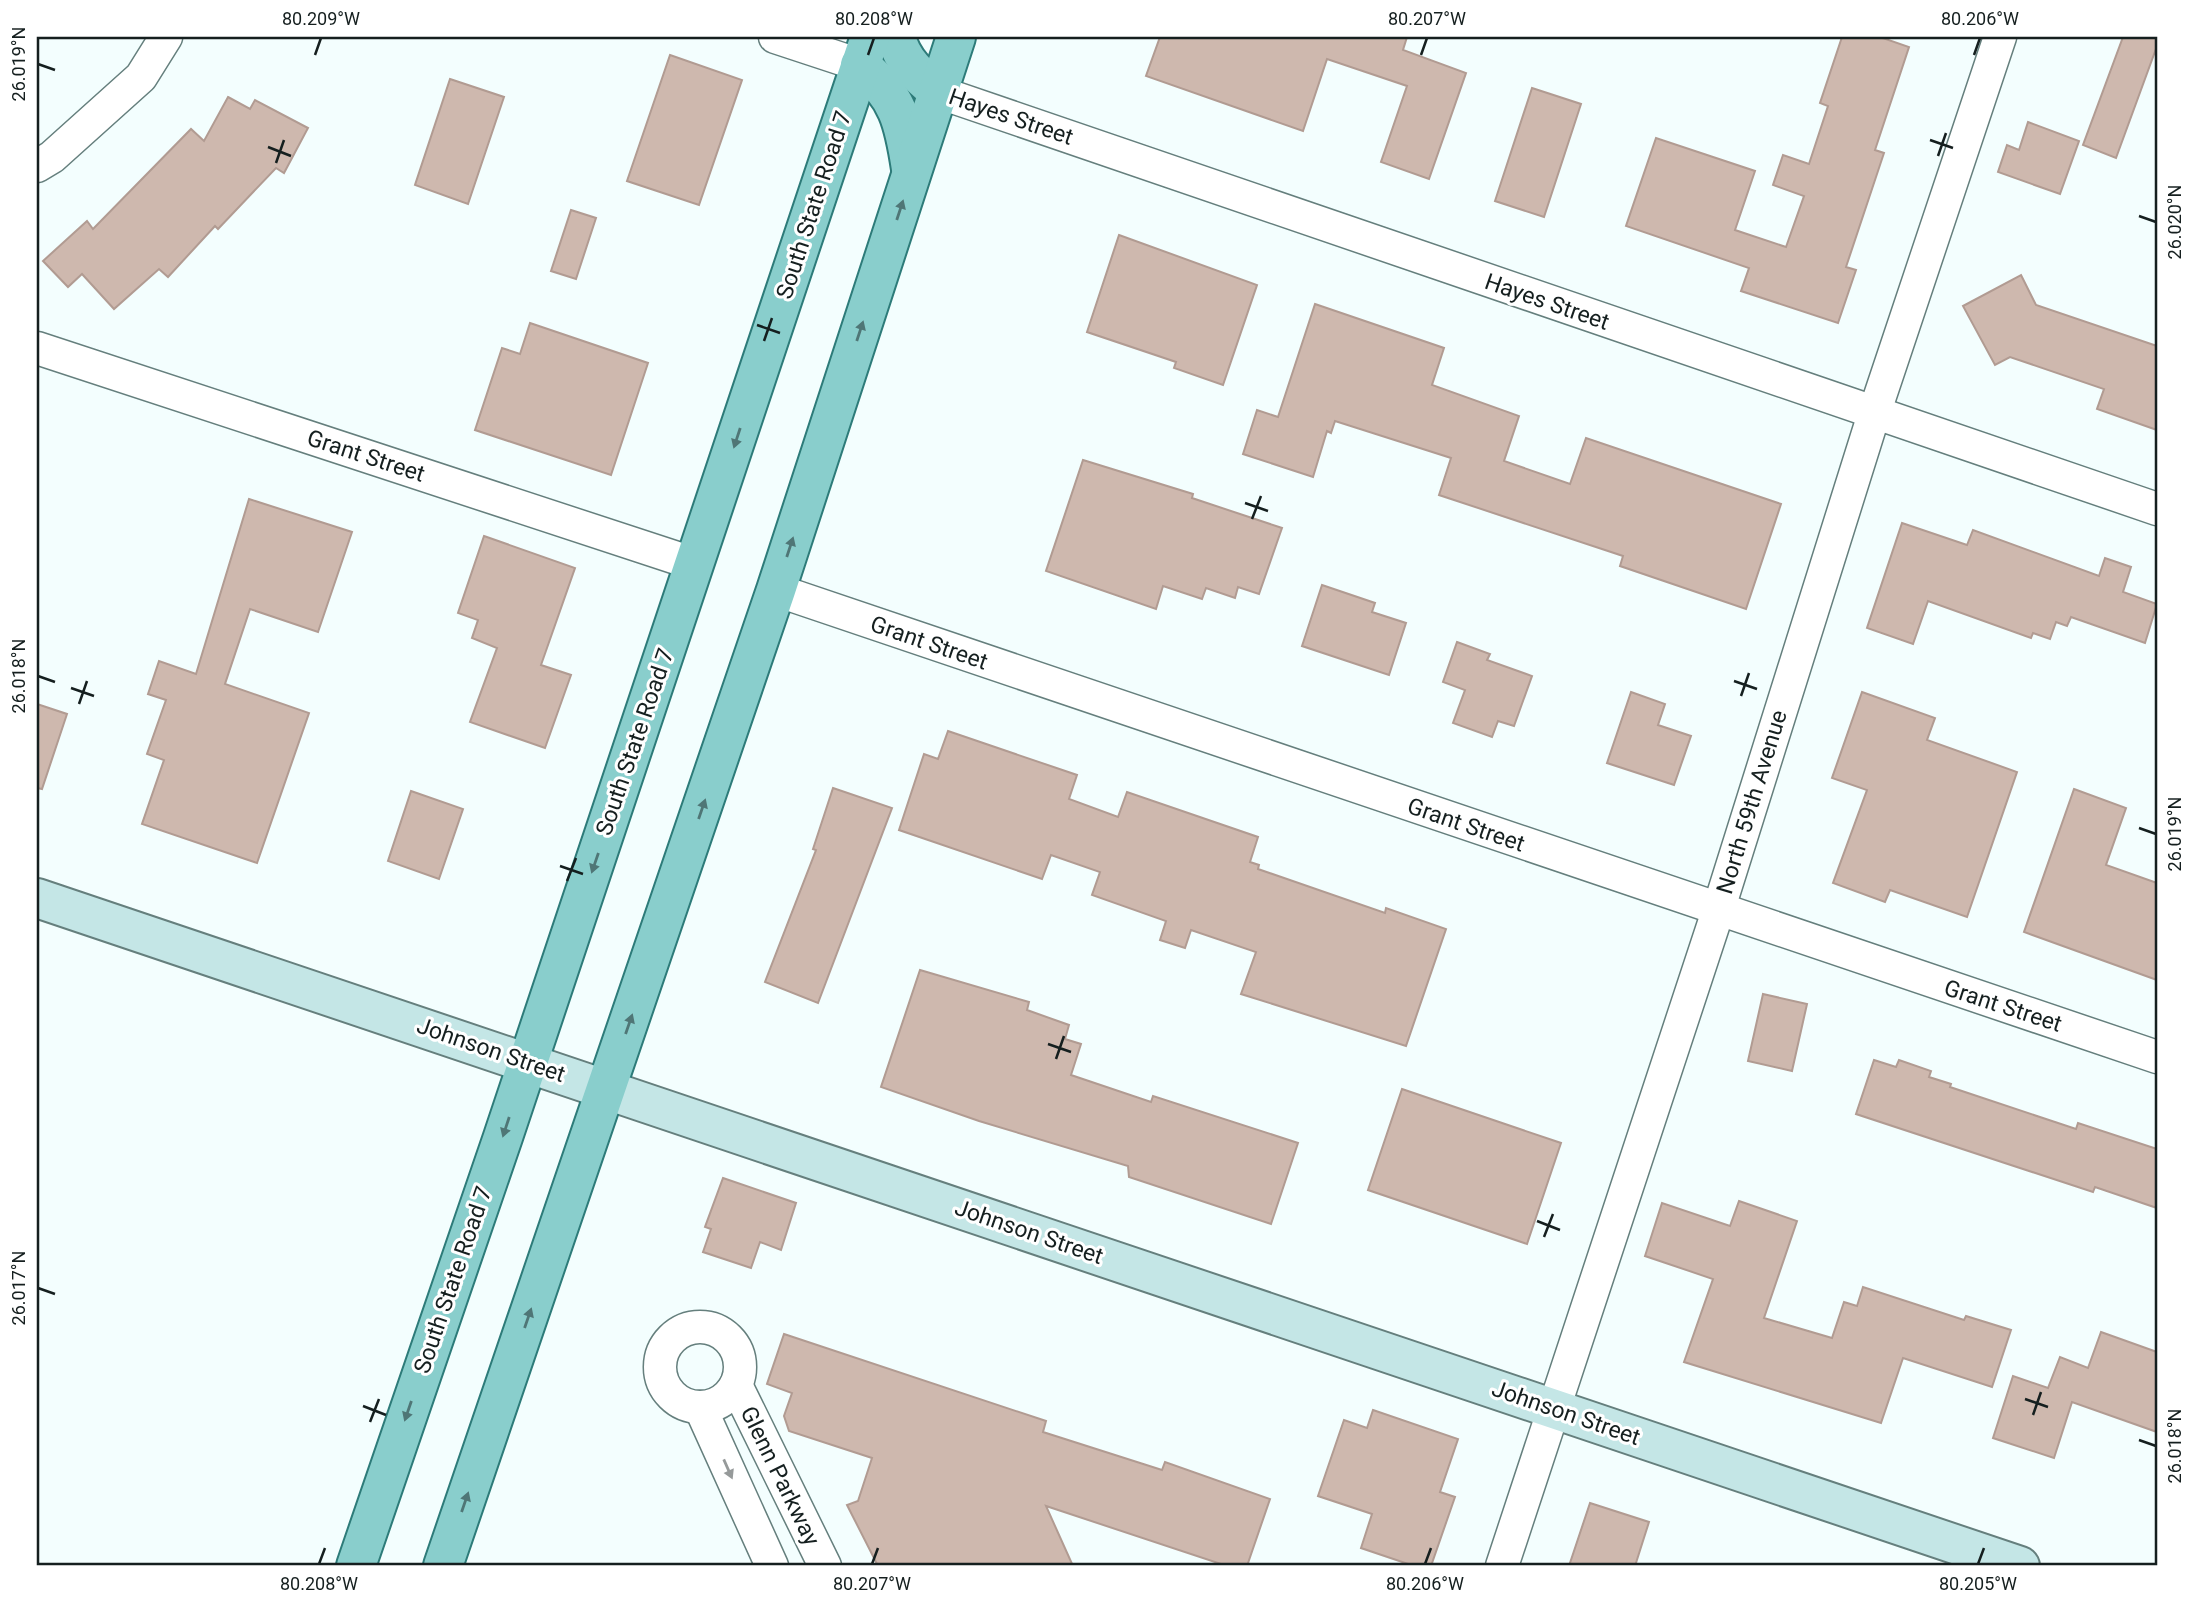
<svg xmlns="http://www.w3.org/2000/svg" width="2194" height="1603" viewBox="0 0 2194 1603" font-family="Roboto,sans-serif">
  <style>
    .building { fill: #ceb8ae; stroke: #b19b92; stroke-width: 2 }
    .lines { fill: none; stroke-linecap: round; stroke-linejoin: round }
    .street-casing { stroke: #657f7d; stroke-width: 35 }
    .secondary-casing { stroke: #657f7d; stroke-width: 42 }
    .primary-casing { stroke: #2d7b79; stroke-width: 42 }
    .street { stroke: #fff; stroke-width: 32 }
    .secondary { stroke: #c4e6e6; stroke-width: 38 }
    .primary { stroke: #89cecc; stroke-width: 38 }
    .oneway { fill: #4f7676 }
    .oneway2 { fill: #969a9a }
    .ticks { fill: none; stroke: #151f1f; stroke-width: 2.5 }
    .labels { text-anchor: middle; dominant-baseline: central; stroke-width: 6; stroke-linejoin: round; paint-order: stroke }
    .street-label { font-size: 23px; fill: #151f1f; stroke: #fff }
    .neatline { fill: none; stroke: #151f1f; stroke-width: 2.5 }
    .ticks-label { font-size: 18px; text-anchor: middle; fill: #151f1f }
  </style>
  <rect width="100%" height="100%" fill="#f3fefe"/>
  <g class="building">
    <path d="M 1160,37 L 1407,37 L 1403,50 L 1466,73 L 1429,179 L 1381,162 L 1407,86 L 1327,59 L 1303,131 L 1146,76 Z"/>
    <path d="M 1842,37 L 1880,37 L 1909,47 L 1875,150 L 1884,153 L 1846,267 L 1856,270 L 1838,323 L 1741,291 L 1749,268 L 1626,226 L 1656,138 L 1755,171 L 1735,230 L 1786,247 L 1804,196 L 1773,185 L 1783,155 L 1809,164 L 1828,106 L 1820,103 Z"/>
    <path d="M 2123,37 L 2157,37 L 2157,46 L 2116,158 L 2083,145 Z"/>
    <path d="M 670,55 L 742,80 L 699,205 L 627,181 Z"/>
    <path d="M 450,79 L 504,97 L 468,204 L 415,185 Z"/>
    <path d="M 1532,88 L 1581,104 L 1544,217 L 1495,201 Z"/>
    <path d="M 228,97 L 250,109 L 255,100 L 308,128 L 284,173 L 276,168 L 218,229 L 215,226 L 168,277 L 159,269 L 114,309 L 82,274 L 68,287 L 43,261 L 87,221 L 93,229 L 191,129 L 204,141 Z"/>
    <path d="M 2028,122 L 2079,141 L 2060,194 L 1998,172 L 2007,145 L 2019,150 Z"/>
    <path d="M 571,210 L 596,218 L 576,279 L 551,271 Z"/>
    <path d="M 1119,235 L 1257,285 L 1223,385 L 1174,368 L 1176,362 L 1087,332 Z"/>
    <path d="M 2021,275 L 2036,305 L 2157,346 L 2157,430 L 2097,409 L 2104,389 L 2010,357 L 1995,365 L 1963,306 Z"/>
    <path d="M 1315,304 L 1444,348 L 1432,385 L 1519,416 L 1504,461 L 1570,484 L 1586,438 L 1781,504 L 1746,609 L 1620,566 L 1623,556 L 1439,495 L 1451,458 L 1335,421 L 1331,433 L 1327,431 L 1313,477 L 1243,454 L 1257,410 L 1278,417 Z"/>
    <path d="M 530,323 L 648,363 L 611,475 L 475,430 L 502,348 L 520,354 Z"/>
    <path d="M 1083,460 L 1193,494 L 1192,498 L 1282,528 L 1259,594 L 1238,587 L 1235,598 L 1206,588 L 1202,599 L 1163,586 L 1156,609 L 1046,571 Z"/>
    <path d="M 249,499 L 352,532 L 318,632 L 250,609 L 225,684 L 309,713 L 257,863 L 142,824 L 164,760 L 147,754 L 166,700 L 148,694 L 159,661 L 196,674 Z"/>
    <path d="M 1902,523 L 1967,545 L 1973,530 L 2099,576 L 2105,558 L 2131,567 L 2123,592 L 2157,604 L 2145,643 L 2071,617 L 2067,626 L 2056,622 L 2050,639 L 2033,633 L 2031,638 L 1928,601 L 1913,644 L 1867,628 Z"/>
    <path d="M 484,536 L 575,568 L 541,665 L 571,675 L 545,748 L 470,722 L 497,648 L 472,638 L 478,620 L 458,613 Z"/>
    <path d="M 1322,585 L 1375,603 L 1372,612 L 1406,623 L 1389,675 L 1302,646 Z"/>
    <path d="M 1457,642 L 1490,654 L 1487,660 L 1532,676 L 1514,726 L 1498,721 L 1492,737 L 1453,723 L 1465,690 L 1443,682 Z"/>
    <path d="M 1631,692 L 1665,704 L 1658,725 L 1691,736 L 1674,785 L 1607,763 Z"/>
    <path d="M 1862,692 L 1935,718 L 1927,740 L 2017,772 L 1967,917 L 1890,890 L 1885,902 L 1833,883 L 1867,790 L 1832,778 Z"/>
    <path d="M 37,704 L 67,714 L 42,789 L 37,788 Z"/>
    <path d="M 948,731 L 1077,775 L 1069,799 L 1118,817 L 1127,792 L 1258,837 L 1250,862 L 1259,865 L 1258,869 L 1385,913 L 1386,908 L 1446,929 L 1406,1046 L 1241,994 L 1256,952 L 1191,930 L 1185,948 L 1160,940 L 1166,921 L 1092,895 L 1100,872 L 1051,855 L 1042,879 L 899,830 L 924,754 L 938,759 Z"/>
    <path d="M 833,788 L 892,808 L 818,1003 L 765,982 L 816,850 L 813,849 Z"/>
    <path d="M 2074,789 L 2126,808 L 2106,865 L 2157,883 L 2157,980 L 2024,932 Z"/>
    <path d="M 411,791 L 463,809 L 439,879 L 388,861 Z"/>
    <path d="M 920,970 L 1029,1002 L 1027,1010 L 1069,1025 L 1065,1039 L 1081,1044 L 1071,1075 L 1151,1102 L 1153,1096 L 1298,1143 L 1271,1224 L 1129,1177 L 1128,1166 L 979,1121 L 881,1087 Z"/>
    <path d="M 1763,994 L 1807,1004 L 1792,1071 L 1748,1061 Z"/>
    <path d="M 1874,1060 L 1896,1067 L 1899,1060 L 1931,1071 L 1929,1077 L 1951,1084 L 1950,1087 L 2076,1129 L 2078,1123 L 2157,1149 L 2157,1208 L 2095,1187 L 2093,1192 L 1856,1114 Z"/>
    <path d="M 1402,1089 L 1561,1143 L 1527,1244 L 1368,1190 Z"/>
    <path d="M 723,1178 L 796,1203 L 781,1250 L 760,1242 L 751,1268 L 703,1252 L 711,1229 L 705,1227 Z"/>
    <path d="M 1739,1201 L 1797,1221 L 1764,1318 L 1832,1338 L 1844,1302 L 1857,1306 L 1863,1287 L 1964,1320 L 1966,1316 L 2011,1330 L 1992,1387 L 1903,1358 L 1881,1423 L 1684,1362 L 1713,1279 L 1645,1256 L 1662,1203 L 1730,1226 Z"/>
    <path d="M 2101,1332 L 2157,1352 L 2157,1432 L 2072,1402 L 2054,1458 L 1993,1438 L 2013,1376 L 2048,1388 L 2060,1357 L 2088,1368 Z"/>
    <path d="M 784,1334 L 1046,1421 L 1043,1432 L 1162,1470 L 1165,1462 L 1270,1499 L 1247,1566 L 1227,1566 L 1046,1506 L 1073,1566 L 878,1566 L 847,1505 L 858,1501 L 872,1458 L 789,1431 L 784,1416 L 792,1393 L 767,1384 Z"/>
    <path d="M 1373,1410 L 1458,1439 L 1440,1492 L 1455,1497 L 1431,1566 L 1414,1566 L 1361,1548 L 1372,1514 L 1318,1496 L 1344,1420 L 1367,1428 Z"/>
    <path d="M 1590,1503 L 1649,1522 L 1635,1566 L 1569,1566 Z"/>
  </g>
  <g class="lines">
    <g class="street-casing">
      <g id="street">
        <path d="M 775,37 L 860,65"/>
        <path d="M 938,92 L 2157,509"/>
        <path d="M 37,166 L 52,157 L 141,77 L 166,37"/>
        <path d="M 37,348 L 695,564"/>
        <path d="M 776,590 L 2157,1057"/>
        <circle cx="700" cy="1367" r="40"/>
        <path d="M 736,1385 L 825,1566"/>
        <path d="M 700,1407 L 772,1566"/>
        <path d="M 1502,1566 L 1718,911 L 1874,414 L 2000,37"/>
      </g>
    </g>
    <g class="secondary-casing">
      <path id="secondary" d="M 37,898 L 2020,1566"/>
    </g>
    <g class="primary-casing">
      <g id="primary">
        <path d="M 896,37 C 902,61 919,76 938,92"/>
        <path d="M 860,65 C 898,96 904,122 911,169"/>
        <path d="M 356,1566 L 503,1137 L 870,37"/>
        <path d="M 443,1566 L 776,590 L 956,37"/>
      </g>
    </g>
    <use href="#street" class="street"/>
    <use href="#secondary" class="secondary"/>
    <use href="#primary" class="primary"/>
  </g>
  <defs><path id="oneway-solid" d="M-6-.8H1V-3.2L6.5 0L1 3.2V.8H-6Z" transform="scale(1.75)"/></defs>
  <g class="oneway">
    <use href="#oneway-solid" transform="translate(900 210) rotate(-72)"/>
    <use href="#oneway-solid" transform="translate(860 331) rotate(-72)"/>
    <use href="#oneway-solid" transform="translate(737 438) rotate(108)"/>
    <use href="#oneway-solid" transform="translate(790 547) rotate(-72)"/>
    <use href="#oneway-solid" transform="translate(702 809) rotate(-71)"/>
    <use href="#oneway-solid" transform="translate(595 863) rotate(109)"/>
    <use href="#oneway-solid" transform="translate(629 1024) rotate(-71)"/>
    <use href="#oneway-solid" transform="translate(506 1127) rotate(108)"/>
    <use href="#oneway-solid" transform="translate(528 1318) rotate(-71)"/>
    <use href="#oneway-solid" transform="translate(408 1411) rotate(109)"/>
    <use href="#oneway-solid" transform="translate(465 1502) rotate(-71)"/>
  </g>
  <use class="oneway2" href="#oneway-solid" transform="translate(728 1469) rotate(66)"/>
  <path class="ticks" d="M 315,55 L 321,38M 868,55 L 874,38M 1421,55 L 1427,38M 1974,55 L 1980,38M 38,64 L 55,70M 1930,140 L 1953,148M 268,147 L 291,156M 1938,156 L 1946,133M 276,163 L 284,140M 2139,216 L 2156,222M 757,325 L 780,333M 764,341 L 772,318M 1245,503 L 1268,511M 1252,519 L 1261,496M 38,676 L 55,682M 1734,681 L 1757,689M 71,688 L 94,696M 1741,696 L 1749,673M 79,704 L 87,681M 2139,828 L 2156,834M 560,866 L 583,874M 567,881 L 576,858M 1048,1044 L 1071,1052M 1056,1059 L 1064,1036M 1537,1221 L 1560,1230M 1544,1237 L 1553,1214M 38,1288 L 55,1294M 2025,1399 L 2048,1407M 363,1406 L 386,1415M 2033,1415 L 2041,1392M 370,1422 L 379,1399M 2139,1440 L 2156,1446M 319,1564 L 325,1548M 872,1564 L 878,1548M 1425,1564 L 1431,1548M 1978,1564 L 1984,1548"/>
  <g class="labels">
    <g class="street-label">
      <text transform="translate(1011 117) rotate(19)">Hayes Street</text>
      <text transform="translate(814 205) rotate(-72)">South State Road 7</text>
      <text transform="translate(1547 302) rotate(19)">Hayes Street</text>
      <text transform="translate(366 456) rotate(18)">Grant Street</text>
      <text transform="translate(929 643) rotate(19)">Grant Street</text>
      <text transform="translate(635 742) rotate(-71)">South State Road 7</text>
      <text transform="translate(1752 802) rotate(-73)">North 59th Avenue</text>
      <text transform="translate(1466 825) rotate(19)">Grant Street</text>
      <text transform="translate(2003 1006) rotate(18)">Grant Street</text>
      <text transform="translate(491 1050) rotate(19)">Johnson Street</text>
      <text transform="translate(1029 1232) rotate(19)">Johnson Street</text>
      <text transform="translate(453 1280) rotate(-71)">South State Road 7</text>
      <text transform="translate(1566 1413) rotate(19)">Johnson Street</text>
      <text transform="translate(780 1476) rotate(64)">Glenn Parkway</text>
    </g>
  </g>
  <rect width="2194" height="1603" fill="none" stroke="#ffffff" stroke-width="77"/>
  <rect x="38" y="38" width="2118" height="1526" class="neatline"/>
  <g class="ticks-label">
    <text x="321" y="25">80.209°W</text>
    <text x="874" y="25">80.208°W</text>
    <text x="1427" y="25">80.207°W</text>
    <text x="1980" y="25">80.206°W</text>
    <text transform="translate(19 64) rotate(-90)" y="6">26.019°N</text>
    <text transform="translate(2175 222) rotate(-90)" y="6">26.020°N</text>
    <text transform="translate(19 676) rotate(-90)" y="6">26.018°N</text>
    <text transform="translate(2175 834) rotate(-90)" y="6">26.019°N</text>
    <text transform="translate(19 1288) rotate(-90)" y="6">26.017°N</text>
    <text transform="translate(2175 1446) rotate(-90)" y="6">26.018°N</text>
    <text x="319" y="1590">80.208°W</text>
    <text x="872" y="1590">80.207°W</text>
    <text x="1425" y="1590">80.206°W</text>
    <text x="1978" y="1590">80.205°W</text>
  </g>
</svg>
